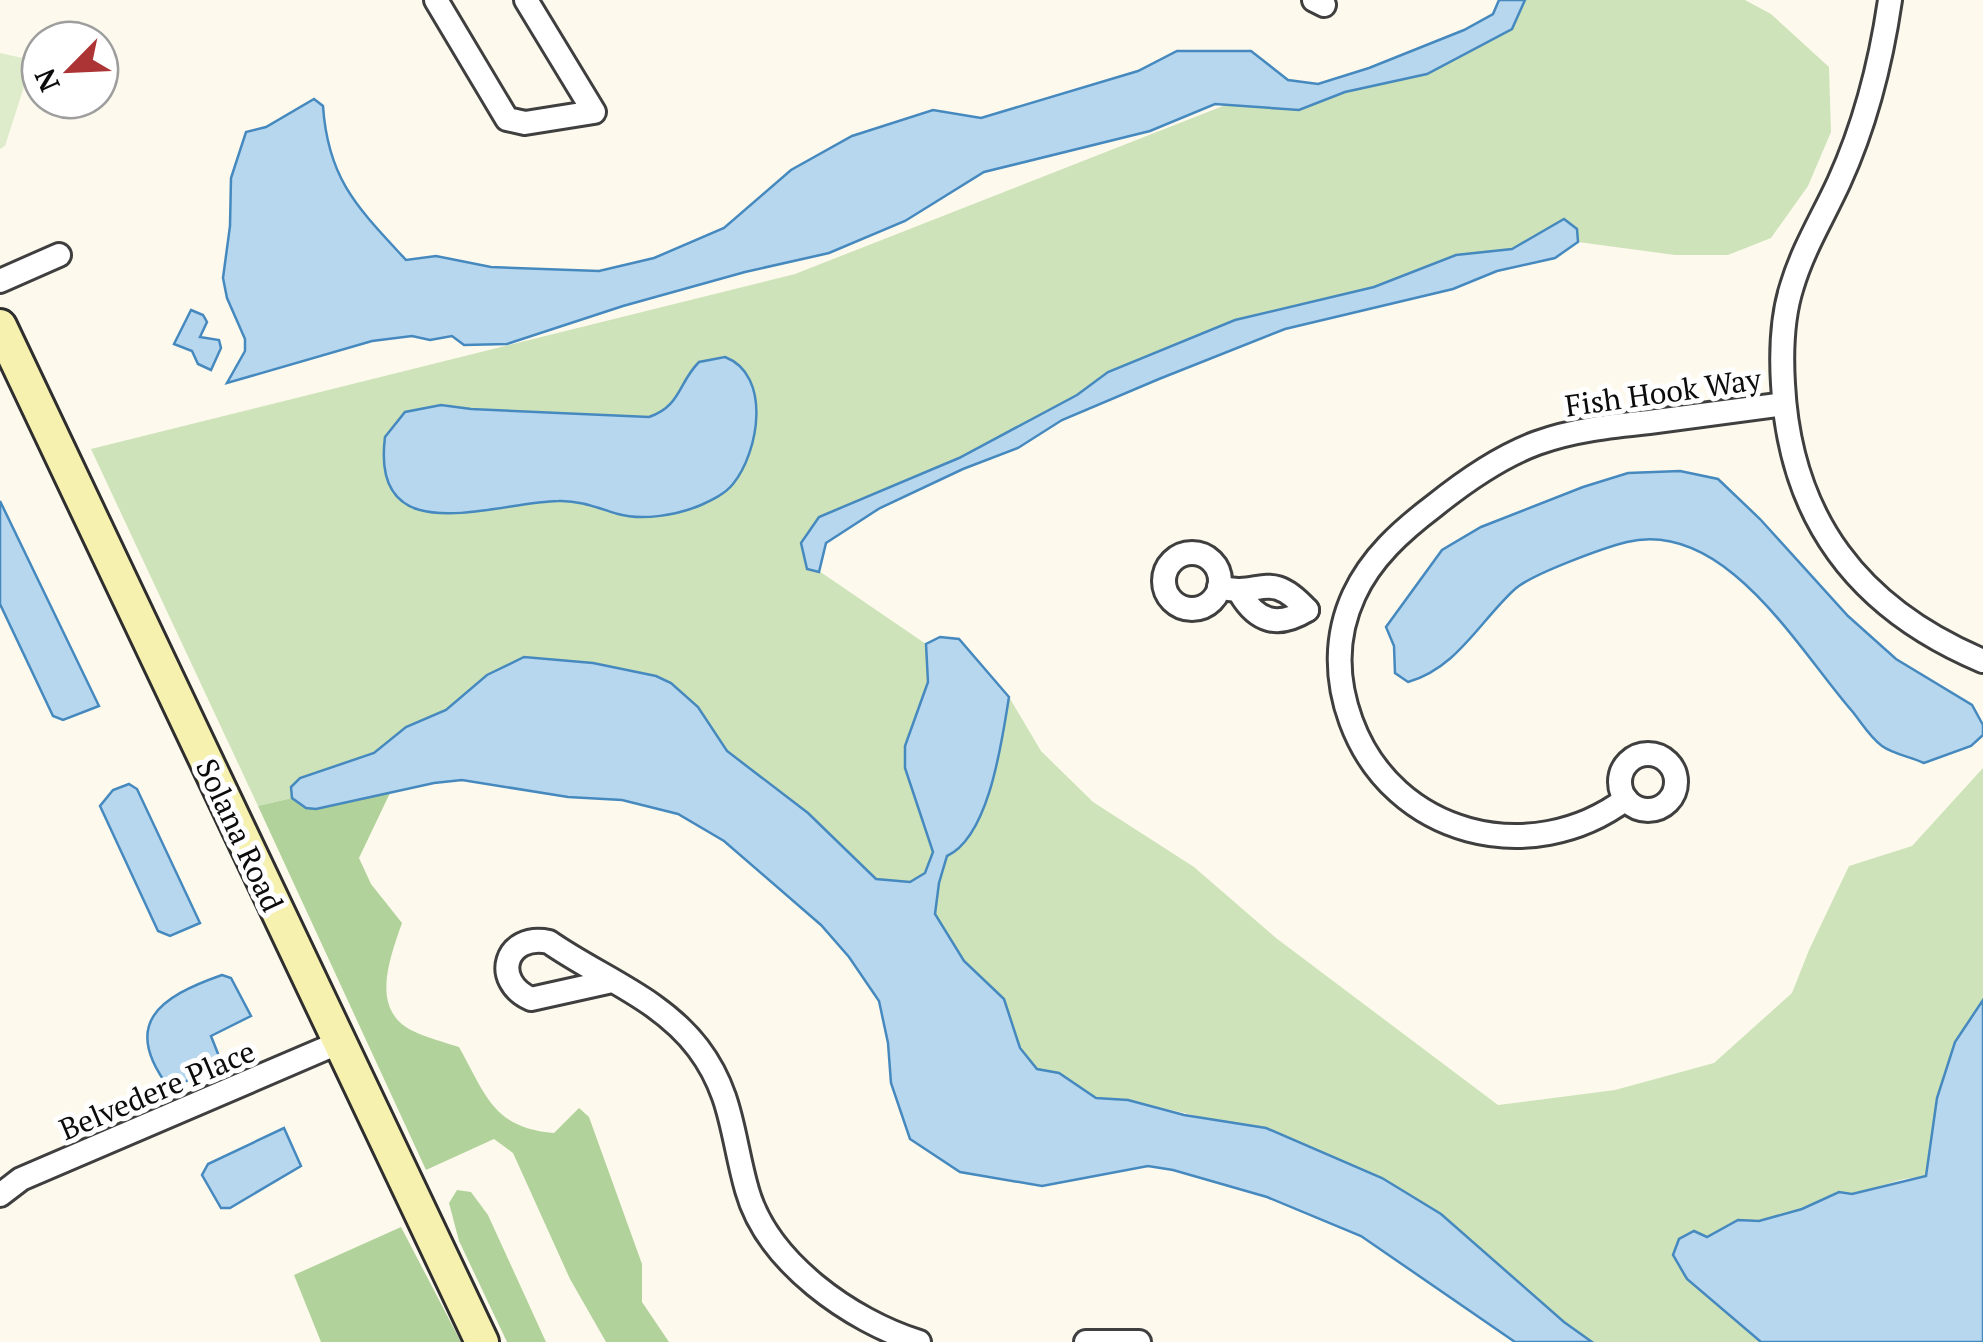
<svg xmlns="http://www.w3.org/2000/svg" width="1983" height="1342" viewBox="0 0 1983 1342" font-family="'PT Serif',serif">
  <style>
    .green { fill: #cee3ba }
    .forest { fill: #b2d29b }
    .pitch { fill: #dfeccb }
    .water { fill: #b7d7ef; stroke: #4689be; stroke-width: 2.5 }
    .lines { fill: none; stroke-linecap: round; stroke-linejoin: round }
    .street-casing { stroke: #3f3f3f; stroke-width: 28 }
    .secondary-casing { stroke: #2e2e2e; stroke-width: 38 }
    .street { stroke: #fff; stroke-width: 22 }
    .secondary { stroke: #f6f1af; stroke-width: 32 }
    .labels { text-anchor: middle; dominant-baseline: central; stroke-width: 10; stroke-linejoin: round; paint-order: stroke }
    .street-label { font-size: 30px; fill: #0c0c0c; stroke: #fff }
  </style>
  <rect width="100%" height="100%" fill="#fdfaed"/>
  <path class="green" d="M 1499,0 L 1745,0 L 1771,14 L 1829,67 L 1831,132 L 1808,186 L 1771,238 L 1728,255 L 1675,255 L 1578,242 L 1555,258 L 1497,271 L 1453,289 L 1284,329 L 1159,379 L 1062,420 L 1018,448 L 963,469 L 880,508 L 826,543 L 819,571 L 926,644 L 940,637 L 959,639 L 1009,697 L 1041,751 L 1093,802 L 1194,867 L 1276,938 L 1498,1105 L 1615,1090 L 1714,1063 L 1792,993 L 1809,950 L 1849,866 L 1912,846 L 1983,768 L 1983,1000 L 1955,1042 L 1937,1098 L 1926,1176 L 1904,1179 L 1852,1194 L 1839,1192 L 1802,1209 L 1759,1221 L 1738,1220 L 1707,1238 L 1749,1329 L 1761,1342 L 1592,1342 L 1564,1322 L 1441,1214 L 1223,1122 L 1128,1100 L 1096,1098 L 1059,1073 L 1037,1069 L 1020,1048 L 1004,999 L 964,961 L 935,914 L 876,879 L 808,813 L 727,751 L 671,683 L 657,676 L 524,657 L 487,675 L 446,710 L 406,727 L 374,753 L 300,778 L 292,787 L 292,798 L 258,806 L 91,449 L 795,274 L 1289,80 L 1318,84 L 1369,68 L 1464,30 L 1493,14 Z"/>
  <g class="forest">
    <path d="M 390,793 L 359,858 L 371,884 L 402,923 C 390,958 369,1010 413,1031 C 427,1038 444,1042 459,1047 C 486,1095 493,1128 554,1133 L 579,1108 L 589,1117 L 642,1264 L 642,1302 L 669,1342 L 606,1342 L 570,1279 L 513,1153 L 494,1139 L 426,1170 L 258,806 L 292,798 L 306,808 L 316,809 Z"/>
    <path d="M 457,1190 L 471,1192 L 488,1215 L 546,1342 L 507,1342 L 459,1241 L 449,1203 Z"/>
    <path d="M 401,1227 L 461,1342 L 321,1342 L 294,1275 Z"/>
  </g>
  <path class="pitch" d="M 0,53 L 27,59 L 30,68 L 5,146 L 0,149 Z"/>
  <g class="water">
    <path d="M 1499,0 L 1525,0 L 1512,29 L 1427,74 L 1345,92 L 1299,110 L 1215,104 L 1150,131 L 984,172 L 905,221 L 829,253 L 745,272 L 623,306 L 507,344 L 464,345 L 452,336 L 430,340 L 412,336 L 372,341 L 227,383 L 245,351 L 245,339 L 227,298 L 223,278 L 230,226 L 231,178 L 246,132 L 266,127 L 314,99 L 323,106 C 328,180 358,208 406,260 L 436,256 L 491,267 L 599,271 L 654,258 L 724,228 L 791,170 L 852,136 L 933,110 L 981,118 L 1138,71 L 1177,51 L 1251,51 L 1288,80 L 1318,84 L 1369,68 L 1464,30 L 1493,14 Z"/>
    <path d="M 1564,219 L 1577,229 L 1578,242 L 1555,258 L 1497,271 L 1453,289 L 1285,329 L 1159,379 L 1062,420 L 1018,448 L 963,469 L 880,508 L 826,543 L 819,572 L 807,569 L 801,543 L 819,517 L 959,458 L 1077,395 L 1108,372 L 1235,320 L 1374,287 L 1456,255 L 1512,249 Z"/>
    <path d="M 191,310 L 203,315 L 207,322 L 200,337 L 219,340 L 221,348 L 211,370 L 198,364 L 192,351 L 174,344 Z"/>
    <path d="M 725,357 C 772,375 759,452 733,484 C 725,494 712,500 701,505 C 678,515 642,521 618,514 C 598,508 579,500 558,501 C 494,502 370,554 385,437 L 405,412 L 441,405 L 471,409 L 649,417 C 681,406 678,383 699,362 Z"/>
    <path d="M 1680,471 L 1718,479 L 1760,519 L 1848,616 L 1896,659 L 1972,705 L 1983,725 L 1983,735 L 1971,746 L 1924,763 C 1911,757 1893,754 1882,746 C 1870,737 1861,722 1852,711 C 1798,649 1725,519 1627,542 C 1603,548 1532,574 1515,589 C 1479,622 1457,668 1408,682 L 1395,673 L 1394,646 L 1386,627 L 1442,550 L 1481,527 L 1583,487 L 1628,473 Z"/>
    <path d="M 0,501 L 99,706 L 63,720 L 53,716 L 0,604 Z"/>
    <path d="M 940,637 L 959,639 L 1009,697 C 1002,739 990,836 947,856 L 939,883 L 935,914 L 964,961 L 1004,999 L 1020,1048 L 1037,1069 L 1059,1073 L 1096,1098 L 1128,1100 L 1184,1115 L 1266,1128 L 1382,1178 L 1441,1214 L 1564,1322 L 1592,1342 L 1515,1342 L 1361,1236 L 1267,1197 L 1173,1170 L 1148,1166 L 1042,1186 L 960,1172 L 910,1139 L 891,1083 L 888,1043 L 879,1001 L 849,957 L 821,925 L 724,841 L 678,814 L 622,800 L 568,797 L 462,780 L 434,783 L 316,809 L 306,808 L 292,798 L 291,787 L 300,778 L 374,753 L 406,727 L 446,710 L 487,675 L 524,657 L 593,663 L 656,676 L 671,683 L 698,707 L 727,751 L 808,813 L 876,879 L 910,882 L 925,873 L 933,852 L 905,768 L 905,746 L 928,682 L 926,644 Z"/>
    <path d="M 129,784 L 137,789 L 200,923 L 170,936 L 158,931 L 100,806 L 113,790 Z"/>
    <path d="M 222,975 L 231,978 L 251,1016 L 211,1036 L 222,1064 L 170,1089 C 120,1024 159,997 222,975 Z"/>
    <path d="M 1983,1000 L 1983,1342 L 1761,1342 L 1687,1279 L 1673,1255 L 1679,1239 L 1694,1231 L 1707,1237 L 1738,1220 L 1759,1221 L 1802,1209 L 1839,1192 L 1852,1194 L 1926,1176 L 1937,1098 L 1955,1042 Z"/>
    <path d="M 284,1128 L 301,1166 L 230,1208 L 221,1208 L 202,1175 L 208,1164 Z"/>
  </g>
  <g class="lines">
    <g class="street-casing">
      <g id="street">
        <path d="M 436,0 L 507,119 L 525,123 L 594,112 L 526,0"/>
        <path d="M 1314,0 L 1324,5"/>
        <path d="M 1890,0 C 1881,62 1865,125 1839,182 C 1823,217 1803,249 1792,286 C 1782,317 1781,351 1783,384 C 1790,519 1859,609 1983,661"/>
        <path d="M 0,281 L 59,255"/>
        <circle cx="1192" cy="581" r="28"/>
        <path d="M 1219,587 C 1261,599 1268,567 1307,610"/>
        <path d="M 1240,593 C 1257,622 1278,628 1307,610"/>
        <circle cx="1648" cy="782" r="28"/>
        <path d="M 1626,799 C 1531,870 1393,836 1351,721 C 1336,680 1335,636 1354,595 C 1371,558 1401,531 1434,506 C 1465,481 1499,457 1537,443 C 1573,430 1611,426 1649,422 C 1694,416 1739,410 1784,404"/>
        <path d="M 612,981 L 531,999 C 491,981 505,933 549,942 C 599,977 660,998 698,1048 C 733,1094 732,1138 747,1190 C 767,1262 851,1321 919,1342"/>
        <path d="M 0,1195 L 21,1179 L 338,1043"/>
        <path d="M 1086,1342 L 1139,1342"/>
      </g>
    </g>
    <g class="secondary-casing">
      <path id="secondary" d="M 0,326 L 482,1342"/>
    </g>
    <use href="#street" class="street"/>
    <use href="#secondary" class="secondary"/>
  </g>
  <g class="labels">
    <g class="street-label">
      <text transform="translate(1663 392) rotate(-8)">Fish Hook Way</text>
      <text transform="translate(240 835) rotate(65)">Solana Road</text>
      <text transform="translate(157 1090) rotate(-23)">Belvedere Place</text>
    </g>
  </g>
  <g transform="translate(70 70) rotate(246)"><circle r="48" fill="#ffffff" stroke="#9e9e9e" stroke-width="2.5"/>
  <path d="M0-8L18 38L0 25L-18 38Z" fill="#ac3434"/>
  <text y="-15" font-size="28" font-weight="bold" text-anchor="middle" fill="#0c0c0c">N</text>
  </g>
</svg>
